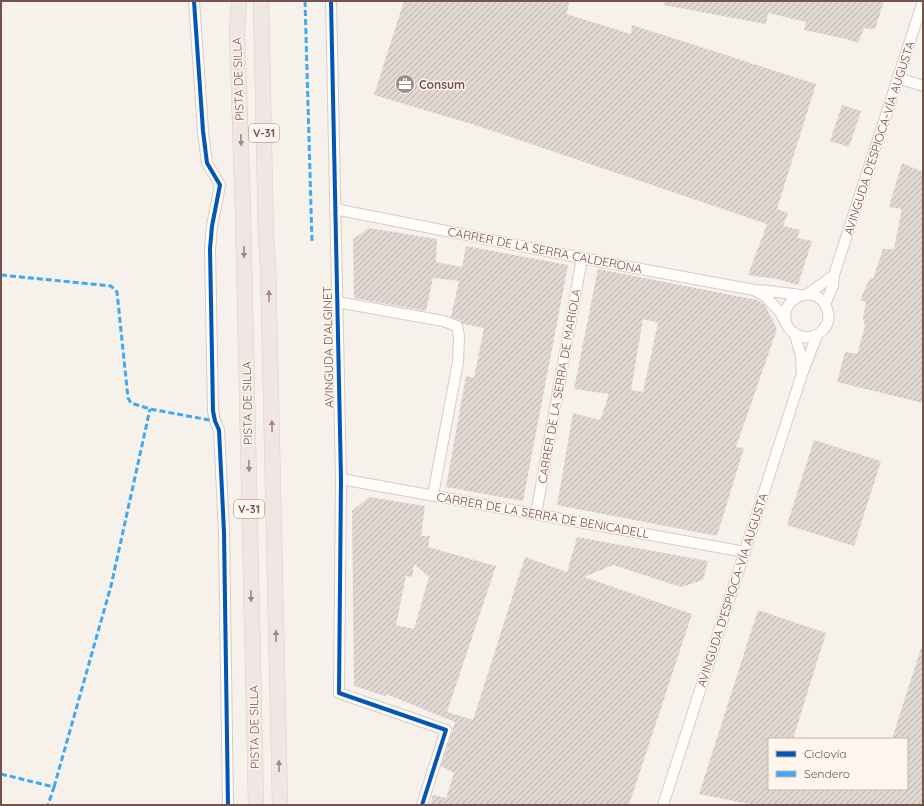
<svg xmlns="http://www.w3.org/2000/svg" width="924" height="806" viewBox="0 0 924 806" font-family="Quicksand,sans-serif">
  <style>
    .building { fill: url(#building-hatch); fill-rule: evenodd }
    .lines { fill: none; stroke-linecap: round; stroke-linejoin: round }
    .minor-casing { stroke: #d5ccc8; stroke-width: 12 }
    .highway-casing { stroke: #d8ceca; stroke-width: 16 }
    .minor { stroke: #fefdfc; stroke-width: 10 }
    .highway { stroke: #f0e7e5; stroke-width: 15 }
    .quiet { stroke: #3fa9f5; stroke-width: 3; stroke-dasharray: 6 3; stroke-linecap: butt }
    .cycleway-casing { stroke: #fef5ed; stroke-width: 6 }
    .cycleway { stroke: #0057b8; stroke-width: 4 }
    .oneway { fill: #9f8782 }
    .labels { text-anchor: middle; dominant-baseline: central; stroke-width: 3; stroke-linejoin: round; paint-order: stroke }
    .shield { fill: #fef5ed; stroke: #9d847d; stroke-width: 1 }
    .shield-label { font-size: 11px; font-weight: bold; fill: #73544d }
    .street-label { font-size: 12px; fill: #73544d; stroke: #fef5ed }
    .poi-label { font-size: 12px; font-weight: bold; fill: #73544d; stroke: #fef5ed; text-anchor: start }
  </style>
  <defs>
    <pattern id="building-hatch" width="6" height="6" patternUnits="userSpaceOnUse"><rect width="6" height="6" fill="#e2d8d3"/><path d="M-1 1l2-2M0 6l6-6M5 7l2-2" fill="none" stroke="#bcb2ad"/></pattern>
  </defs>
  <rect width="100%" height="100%" fill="#f6f1eb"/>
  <g class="building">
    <path d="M 404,1 L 570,1 L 566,14 L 631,34 L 632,25 L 816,84 L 777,209 L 788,213 L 783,226 L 800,230 L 797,238 L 812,241 L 798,285 L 777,279 L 748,275 L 767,224 L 475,125 L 374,95 Z"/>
    <path d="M 665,1 L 884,1 L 875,29 L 864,28 L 858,43 L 846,39 L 804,30 L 806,22 L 768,13 L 766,24 L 664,5 Z"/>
    <path d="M 842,105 L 861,111 L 849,147 L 830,141 Z"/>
    <path d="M 902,163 L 923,172 L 923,403 L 837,382 L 845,352 L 857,354 L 865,326 L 863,319 L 866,302 L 860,300 L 870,278 L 873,279 L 883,249 L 894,249 L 902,209 L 889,207 Z"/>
    <path d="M 369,228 L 437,239 L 436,262 L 462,267 L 466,246 L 568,265 L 523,501 L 446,487 L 466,376 L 474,378 L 484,328 L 463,324 L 460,320 L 451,317 L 459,281 L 433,278 L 426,311 L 354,298 L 353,239 Z"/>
    <path d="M 598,269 L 757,300 L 765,305 L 777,329 L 736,447 L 744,448 L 717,536 L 557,505 L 573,413 L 600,420 L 609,394 L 574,389 ZM 643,319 L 658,323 L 643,392 L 631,390 Z"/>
    <path d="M 814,440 L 881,461 L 854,546 L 787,525 Z"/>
    <path d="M 369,497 L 425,506 L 421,536 L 430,536 L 428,547 L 496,566 L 447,712 L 473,720 L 525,557 L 567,572 L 577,537 L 708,561 L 703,580 L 681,587 L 613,565 L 584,577 L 692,614 L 629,805 L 430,805 L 433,795 L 446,798 L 454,773 L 441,766 L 455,722 L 386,694 L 385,696 L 354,686 L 352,511 ZM 414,564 L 429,577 L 414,629 L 396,625 L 406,576 L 412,577 Z"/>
    <path d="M 758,610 L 826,633 L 793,739 L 769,739 L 769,789 L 907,789 L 907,739 L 892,739 L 921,648 L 923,649 L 923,805 L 754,805 L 699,794 Z"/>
  </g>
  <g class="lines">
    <g class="minor-casing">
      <g id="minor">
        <path d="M 194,1 L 203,131 L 207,163 L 220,185 L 212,226 L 210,249 L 213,411 L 215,421 L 219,430 L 224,532 L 228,805"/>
        <path d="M 331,1 L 341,479 L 339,693 L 446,730 L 422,805"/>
        <path d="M 898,78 L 923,86"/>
        <path d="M 335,209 L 582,258 L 754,290 L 768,291 L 801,295"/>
        <path d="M 754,290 L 766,297 L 780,312 L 785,321"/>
        <path d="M 808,294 L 834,275"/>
        <path d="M 337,302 L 443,321 L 457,326 L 459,336 L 458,362 L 433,495"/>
        <path d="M 825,304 C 820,297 812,293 804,295 C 779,300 779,333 804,337 C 817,339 831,327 828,313 C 828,310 826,307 825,304 L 833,286 L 834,275 L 923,1"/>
        <path d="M 795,335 L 801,356 L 802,372"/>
        <path d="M 341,479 L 745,552"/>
        <path d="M 536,514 L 582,258"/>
        <path d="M 663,805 L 802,374 L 817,335"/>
      </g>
    </g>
    <g class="highway-casing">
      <g id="highway">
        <path d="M 239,1 L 237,31 L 243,213 L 256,805"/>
        <path d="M 261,1 L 266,238 L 268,264 L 280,805"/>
      </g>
    </g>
    <use href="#minor" class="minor"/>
    <use href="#highway" class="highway"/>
    <g class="quiet">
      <path d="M 305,1 L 312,242"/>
      <path d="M 1,275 L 111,286 L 117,292 L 128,398 L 131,403 L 150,409 L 215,421"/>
      <path d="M 1,774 L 54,787 L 48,805"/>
      <path d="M 54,787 L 111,586 L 150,409"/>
    </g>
    <g class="cycleway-casing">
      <g id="cycleway">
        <path d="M 194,1 L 203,131 L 207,163 L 220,185 L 212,226 L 210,249 L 213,411 L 215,421 L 219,430 L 224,532 L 228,805"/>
        <path d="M 331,1 L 341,479 L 339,693 L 446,730 L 422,805"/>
      </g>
    </g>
    <use href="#cycleway" class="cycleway"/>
  </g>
  <defs><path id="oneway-solid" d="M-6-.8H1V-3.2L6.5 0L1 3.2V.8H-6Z"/></defs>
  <g class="oneway">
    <use href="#oneway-solid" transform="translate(241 140) rotate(88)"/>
    <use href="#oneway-solid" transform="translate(244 252) rotate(89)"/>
    <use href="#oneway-solid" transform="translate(269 296) rotate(-91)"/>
    <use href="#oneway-solid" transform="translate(272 426) rotate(-91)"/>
    <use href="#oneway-solid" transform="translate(249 466) rotate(89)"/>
    <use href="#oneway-solid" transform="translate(251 596) rotate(89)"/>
    <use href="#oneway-solid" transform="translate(276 636) rotate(-91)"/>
    <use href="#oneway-solid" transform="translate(279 766) rotate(-91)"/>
  </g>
  <defs>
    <g id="office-disc" transform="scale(1)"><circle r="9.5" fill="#a18b84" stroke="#fef5ed"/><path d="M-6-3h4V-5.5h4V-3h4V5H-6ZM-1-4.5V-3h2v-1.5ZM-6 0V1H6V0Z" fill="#fff"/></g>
  </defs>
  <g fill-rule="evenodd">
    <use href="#office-disc" x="405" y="84"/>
  </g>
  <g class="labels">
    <g class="shield">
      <rect x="249" y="124" width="30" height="18" rx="3"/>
      <rect x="234" y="500" width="30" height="18" rx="3"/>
    </g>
    <g class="shield-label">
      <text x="264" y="133">V-31</text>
      <text x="249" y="509">V-31</text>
    </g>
    <g class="street-label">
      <text transform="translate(238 79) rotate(-92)">PISTA DE SILLA</text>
      <text transform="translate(879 138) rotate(-72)">AVINGUDA D'ESPIOCA-VÍA AUGUSTA</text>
      <text transform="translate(545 250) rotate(11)">CARRER DE LA SERRA CALDERONA</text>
      <text transform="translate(328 347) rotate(-91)">AVINGUDA D'ALGINET</text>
      <text transform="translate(559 386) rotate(-80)">CARRER DE LA SERRA DE MARIOLA</text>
      <text transform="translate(247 403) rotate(-91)">PISTA DE SILLA</text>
      <text transform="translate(543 515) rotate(10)">CARRER DE LA SERRA DE BENICADELL</text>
      <text transform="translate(732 590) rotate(-72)">AVINGUDA D'ESPIOCA-VÍA AUGUSTA</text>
      <text transform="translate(254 727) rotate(-91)">PISTA DE SILLA</text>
    </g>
    <g class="poi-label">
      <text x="419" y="84">Consum</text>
    </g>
  </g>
  <rect width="924" height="806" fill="none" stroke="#73544d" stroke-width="4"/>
  <rect x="768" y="738" width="140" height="52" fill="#fef5ed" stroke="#c6b5ad"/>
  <rect x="776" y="751" width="20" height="6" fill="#0057b8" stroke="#c6b5ad"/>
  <text x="804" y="758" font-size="12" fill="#73544d">Ciclovía</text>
  <rect x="776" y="771" width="20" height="6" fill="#3fa9f5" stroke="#c6b5ad"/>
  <text x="804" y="778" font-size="12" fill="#73544d">Sendero</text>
</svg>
